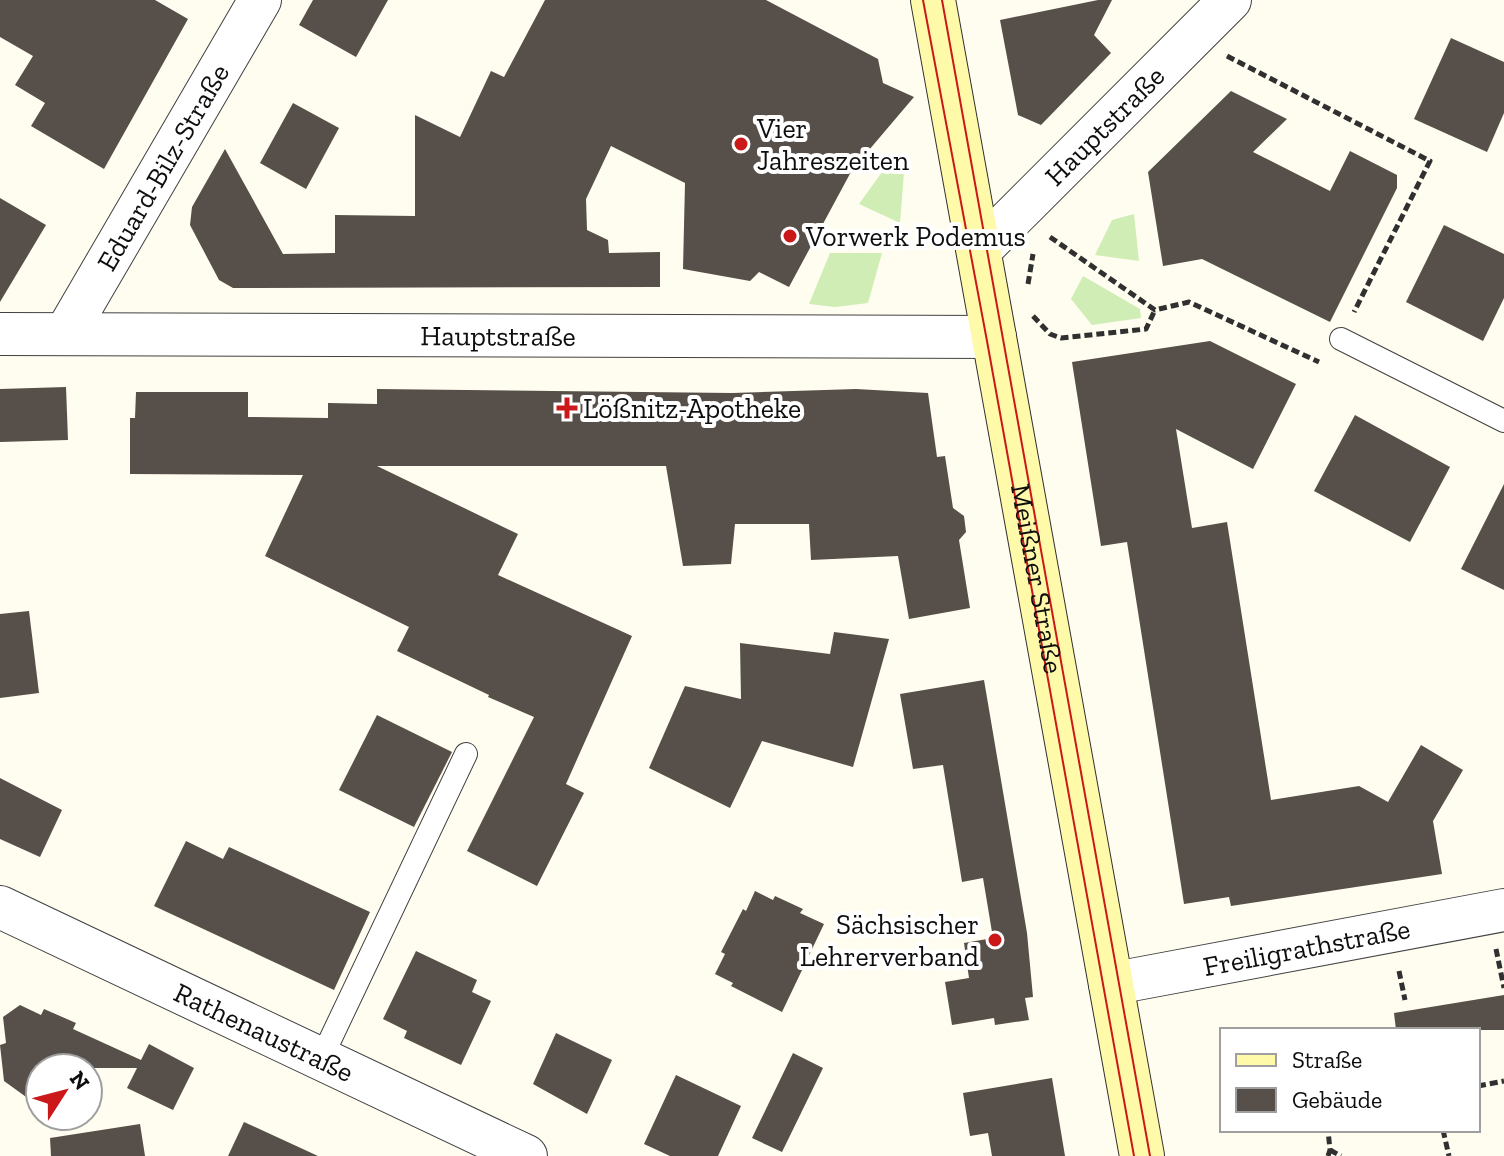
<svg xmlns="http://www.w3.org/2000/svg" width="1504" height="1156" viewBox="0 0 1504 1156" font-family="'Zilla Slab',serif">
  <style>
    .green { fill: #cfedb4 }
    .building { fill: #574f49 }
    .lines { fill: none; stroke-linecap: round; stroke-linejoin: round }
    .service-casing { stroke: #414141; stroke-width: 24 }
    .minor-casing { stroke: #414141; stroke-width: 44 }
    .secondary-casing { stroke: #303030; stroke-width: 46 }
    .path { stroke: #303030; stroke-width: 5; stroke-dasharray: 8 4; stroke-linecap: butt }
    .service { stroke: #fff; stroke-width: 22 }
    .minor { stroke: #fff; stroke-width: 42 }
    .secondary { stroke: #fff9aa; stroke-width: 44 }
    .tram { stroke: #cb1919; stroke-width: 2 }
    .poi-dot { fill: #cb1919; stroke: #fff; stroke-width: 3 }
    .labels { text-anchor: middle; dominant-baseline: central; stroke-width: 8; stroke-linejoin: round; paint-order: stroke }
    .street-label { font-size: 28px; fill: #0e0e0e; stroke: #fff }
    .poi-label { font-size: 28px; fill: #0e0e0e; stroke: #fff; text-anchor: start }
  </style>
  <rect width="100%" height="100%" fill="#fffdef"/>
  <g class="green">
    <path d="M 885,168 L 904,172 L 900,223 L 859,204 Z"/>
    <path d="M 1134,214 L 1139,261 L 1095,255 L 1112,220 Z"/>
    <path d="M 830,253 L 882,253 L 868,303 L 835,307 L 809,304 Z"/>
    <path d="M 1083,276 L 1140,309 L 1141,318 L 1092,325 L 1071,299 Z"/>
  </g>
  <g class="building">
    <path d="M 0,0 L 155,0 L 188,19 L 104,169 L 31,126 L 45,103 L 15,85 L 33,56 L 0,37 Z"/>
    <path d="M 313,0 L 388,0 L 356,57 L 299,25 Z"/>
    <path d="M 545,0 L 766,0 L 878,59 L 883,83 L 914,97 L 852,170 L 789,287 L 759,272 L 750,281 L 683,269 L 685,183 L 611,146 L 586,199 L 587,230 L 608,240 L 609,253 L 660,252 L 660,287 L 233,288 L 219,280 L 190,225 L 192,207 L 225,149 L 283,254 L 335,253 L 335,215 L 415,216 L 415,115 L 460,137 L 491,71 L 504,77 Z"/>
    <path d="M 1098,0 L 1112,0 L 1094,35 L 1111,53 L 1041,125 L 1018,115 L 1000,20 Z"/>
    <path d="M 1451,38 L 1504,62 L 1504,113 L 1487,152 L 1414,119 Z"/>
    <path d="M 1231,91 L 1287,119 L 1253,152 L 1330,191 L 1350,151 L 1397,175 L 1397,188 L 1330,322 L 1202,259 L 1163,266 L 1148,172 Z"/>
    <path d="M 293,103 L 339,128 L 306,189 L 260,163 Z"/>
    <path d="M 0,198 L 46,225 L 0,302 Z"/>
    <path d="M 1444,225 L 1504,254 L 1504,298 L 1483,341 L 1406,302 Z"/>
    <path d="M 1210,341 L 1296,384 L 1253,469 L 1176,429 L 1192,528 L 1227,522 L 1271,800 L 1359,786 L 1388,802 L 1421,745 L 1463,770 L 1433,821 L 1442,874 L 1231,906 L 1229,897 L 1184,904 L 1127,542 L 1101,546 L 1072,362 Z"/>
    <path d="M 66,387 L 68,440 L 0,442 L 0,389 Z"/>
    <path d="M 377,389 L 732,393 L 856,389 L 928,393 L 937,457 L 945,456 L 953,508 L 964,516 L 966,532 L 959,540 L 970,608 L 909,619 L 898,556 L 811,560 L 809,524 L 735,524 L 731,564 L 683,566 L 666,466 L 377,466 L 518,534 L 498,575 L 632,636 L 566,784 L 584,793 L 537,886 L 467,851 L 534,717 L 488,697 L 489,695 L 397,651 L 409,627 L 265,556 L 303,475 L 130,474 L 130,418 L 135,418 L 136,392 L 248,392 L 248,417 L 328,418 L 328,403 L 377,404 Z"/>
    <path d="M 1355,415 L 1450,467 L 1410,542 L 1314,491 Z"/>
    <path d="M 1504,484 L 1504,590 L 1461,569 Z"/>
    <path d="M 29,611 L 39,693 L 0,698 L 0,614 Z"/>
    <path d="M 834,632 L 889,639 L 853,767 L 762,741 L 730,808 L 649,768 L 685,686 L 741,699 L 740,643 L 830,654 Z"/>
    <path d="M 984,680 L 1027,933 L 1033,997 L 1025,998 L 1029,1020 L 995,1025 L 994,1018 L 952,1025 L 945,982 L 969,978 L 964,943 L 993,938 L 983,878 L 962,882 L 943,765 L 913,769 L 900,694 Z"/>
    <path d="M 377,715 L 452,752 L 414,827 L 339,790 Z"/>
    <path d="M 0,778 L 62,810 L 40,857 L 0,839 Z"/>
    <path d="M 186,841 L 223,859 L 229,847 L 370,912 L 334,990 L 154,906 Z"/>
    <path d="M 755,891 L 773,900 L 775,896 L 803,909 L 800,913 L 824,924 L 782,1012 L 731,986 L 733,983 L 715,974 L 725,954 L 721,952 L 743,909 L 746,911 Z"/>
    <path d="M 416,951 L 477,980 L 472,992 L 491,1001 L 461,1065 L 404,1038 L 407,1031 L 383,1019 Z"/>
    <path d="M 1504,995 L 1504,1030 L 1396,1030 L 1394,1013 Z"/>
    <path d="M 20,1005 L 41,1015 L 44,1009 L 76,1023 L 73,1029 L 141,1060 L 149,1044 L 194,1068 L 173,1110 L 127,1088 L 137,1068 L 40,1068 L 40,1107 L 4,1081 L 0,1045 L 6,1043 L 3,1017 Z"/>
    <path d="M 556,1033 L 612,1060 L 587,1114 L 533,1084 Z"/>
    <path d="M 793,1053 L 823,1068 L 782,1152 L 752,1138 Z"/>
    <path d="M 676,1075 L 741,1106 L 718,1156 L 670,1156 L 644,1144 Z"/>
    <path d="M 1052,1078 L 1065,1156 L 992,1156 L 988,1133 L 970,1136 L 963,1093 Z"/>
    <path d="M 244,1122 L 318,1156 L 228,1156 Z"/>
    <path d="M 140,1124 L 145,1156 L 51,1156 L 50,1138 Z"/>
  </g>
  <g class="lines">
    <g class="service-casing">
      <g id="service">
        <path d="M 1341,339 L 1504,421"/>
        <path d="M 321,1059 L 466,754"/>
      </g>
    </g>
    <g class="minor-casing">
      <g id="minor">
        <path id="s1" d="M 980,250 L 1230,0"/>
        <path id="s2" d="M 66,333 L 260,0"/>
        <path id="s3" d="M 0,334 L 995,337"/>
        <path id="s4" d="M 0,907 L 526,1156"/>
        <path id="s5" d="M 1110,984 L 1504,910"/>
      </g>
    </g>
    <g class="secondary-casing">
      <g id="secondary">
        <path id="s6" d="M 933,0 L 1142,1156"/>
      </g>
    </g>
    <g class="path">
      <path d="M 1227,56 L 1430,161 L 1354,312"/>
      <path d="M 1050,237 L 1155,310 L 1189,302 L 1319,362"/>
      <path d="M 1028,284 L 1033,254"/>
      <path d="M 1033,316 L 1050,334 L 1061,338 L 1146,329 L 1155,310"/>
      <path d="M 1496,949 L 1504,988"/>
      <path d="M 1399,971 L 1405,1000"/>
      <path d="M 1478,1086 L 1504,1081"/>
      <path d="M 1443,1130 L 1449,1156"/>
      <path d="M 1330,1150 L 1341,1156"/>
      <path d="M 1328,1156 L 1330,1150 L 1328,1130"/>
    </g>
    <use href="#service" class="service"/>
    <use href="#minor" class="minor"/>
    <use href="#secondary" class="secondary"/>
    <g class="tram">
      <path d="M 923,0 L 987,341 L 1134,1156"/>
      <path d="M 942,0 L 1150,1156"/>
    </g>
  </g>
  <g class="poi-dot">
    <circle cx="741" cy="144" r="8"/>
    <circle cx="790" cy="236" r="8"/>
    <path d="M563 396h8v8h8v8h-8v8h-8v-8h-8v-8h8z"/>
    <circle cx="995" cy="940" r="8"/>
  </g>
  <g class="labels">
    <g class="street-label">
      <text stroke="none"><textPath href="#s1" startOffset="176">Hauptstraße</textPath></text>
      <text stroke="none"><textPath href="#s2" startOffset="192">Eduard-Bilz-Straße</textPath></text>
      <text stroke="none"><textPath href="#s3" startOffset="498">Hauptstraße</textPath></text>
      <text stroke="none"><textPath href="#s6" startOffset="588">Meißner Straße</textPath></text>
      <text stroke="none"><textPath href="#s5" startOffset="200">Freiligrathstraße</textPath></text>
      <text stroke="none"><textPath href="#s4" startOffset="292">Rathenaustraße</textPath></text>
    </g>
    <g class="poi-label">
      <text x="757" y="128">Vier<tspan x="757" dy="32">Jahreszeiten</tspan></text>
      <text x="806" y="236">Vorwerk Podemus</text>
      <text x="583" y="408">Lößnitz-Apotheke</text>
      <text x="979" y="924" text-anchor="end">Sächsischer<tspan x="979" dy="32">Lehrerverband</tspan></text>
    </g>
  </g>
  <rect x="1220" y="1028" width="260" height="104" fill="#ffffff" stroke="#9f9f9f" stroke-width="2"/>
  <rect x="1236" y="1054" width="40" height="12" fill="#fff9aa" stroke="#9f9f9f" stroke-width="2"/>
  <text x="1292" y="1068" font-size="24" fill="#0e0e0e">Straße</text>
  <rect x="1236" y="1088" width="40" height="24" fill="#574f49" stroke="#9f9f9f" stroke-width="2"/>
  <text x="1292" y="1108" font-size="24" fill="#0e0e0e">Gebäude</text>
  <g transform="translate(64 1092) rotate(54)"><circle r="38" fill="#ffffff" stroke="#9f9f9f" stroke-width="2"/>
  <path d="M0-6L14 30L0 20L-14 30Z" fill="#cb1919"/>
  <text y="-12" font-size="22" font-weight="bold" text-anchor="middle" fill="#0e0e0e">N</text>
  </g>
</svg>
